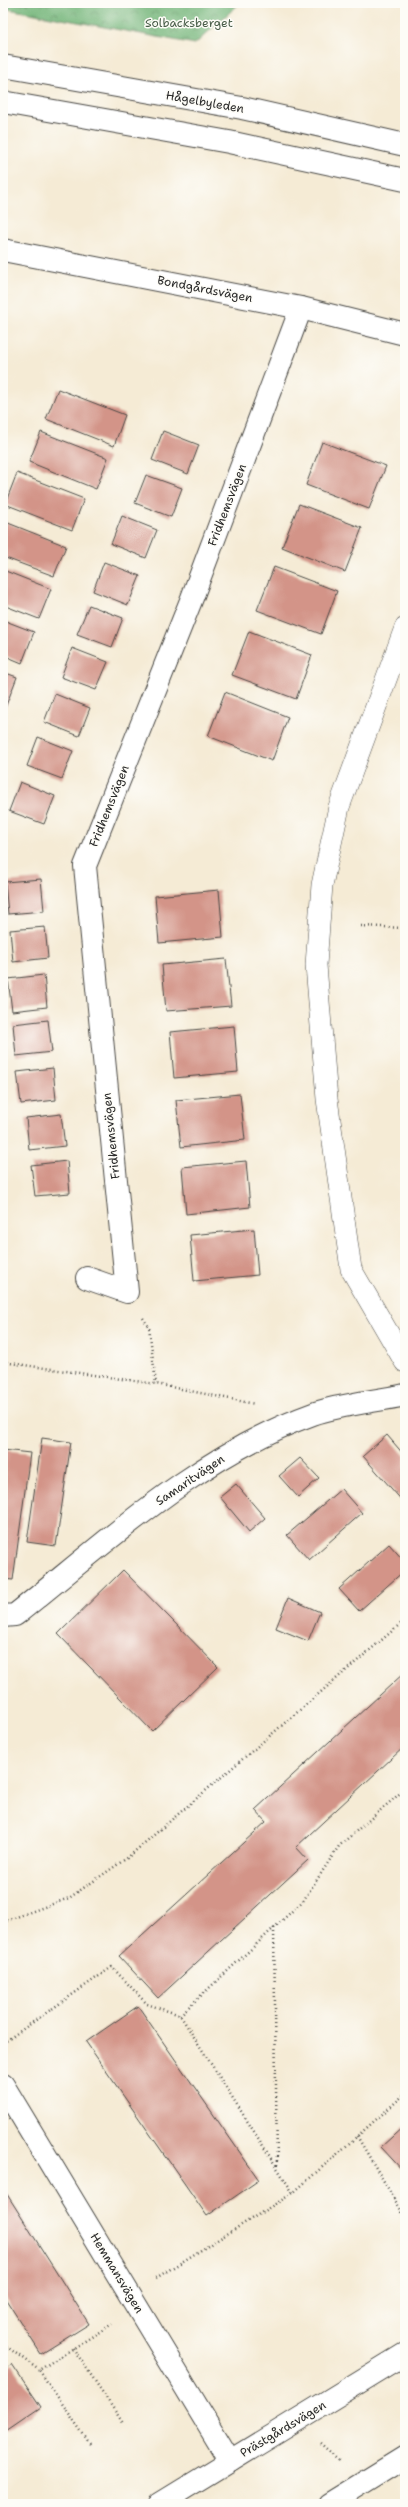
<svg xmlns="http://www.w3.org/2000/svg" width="408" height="2507" viewBox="0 0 408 2507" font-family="'Shantell Sans',sans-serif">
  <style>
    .forest { fill: url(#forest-crowns); stroke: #507052 }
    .building { fill: #d39488 }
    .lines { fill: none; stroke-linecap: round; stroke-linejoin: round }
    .service-casing { stroke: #494844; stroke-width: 22 }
    .minor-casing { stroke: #494844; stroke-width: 24 }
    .secondary-casing { stroke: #494844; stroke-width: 24 }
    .path { stroke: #494844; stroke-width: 2.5; stroke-dasharray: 1 3; stroke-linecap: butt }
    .service { stroke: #fff; stroke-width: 21 }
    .minor { stroke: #fff; stroke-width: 22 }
    .secondary { stroke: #fff; stroke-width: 22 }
    .labels { text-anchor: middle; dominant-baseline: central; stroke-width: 3; stroke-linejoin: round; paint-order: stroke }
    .park-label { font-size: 12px; fill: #495e49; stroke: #fdfcf7 }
    .street-label { font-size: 12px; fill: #2b2b2b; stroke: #fdfcf7 }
  </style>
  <defs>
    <pattern id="forest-crowns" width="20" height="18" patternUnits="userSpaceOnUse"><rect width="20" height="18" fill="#74b67a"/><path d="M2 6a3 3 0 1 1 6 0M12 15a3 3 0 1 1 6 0" fill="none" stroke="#5f9464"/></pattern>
  </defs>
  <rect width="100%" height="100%" fill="#fdfcf7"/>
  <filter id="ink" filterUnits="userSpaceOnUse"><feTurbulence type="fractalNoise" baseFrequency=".025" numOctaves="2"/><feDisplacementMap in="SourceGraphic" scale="8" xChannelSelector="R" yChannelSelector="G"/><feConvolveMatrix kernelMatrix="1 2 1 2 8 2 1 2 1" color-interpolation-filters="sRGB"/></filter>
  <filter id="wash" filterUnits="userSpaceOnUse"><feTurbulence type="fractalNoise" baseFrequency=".012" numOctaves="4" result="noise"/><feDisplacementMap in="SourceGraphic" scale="16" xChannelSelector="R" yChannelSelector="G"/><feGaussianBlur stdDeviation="0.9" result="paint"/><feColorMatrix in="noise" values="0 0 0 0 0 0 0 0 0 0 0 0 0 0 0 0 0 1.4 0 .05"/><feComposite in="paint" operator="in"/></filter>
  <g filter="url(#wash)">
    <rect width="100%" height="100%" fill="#f5ebd5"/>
    <path class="forest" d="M 3,3 L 240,3 L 195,44 L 3,8 Z"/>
    <g id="blocks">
      <g class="building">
        <path d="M 58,389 L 125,415 L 114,446 L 46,419 Z"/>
        <path d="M 163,431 L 199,445 L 188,474 L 152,460 Z"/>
        <path d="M 41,432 L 108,458 L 96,489 L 29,462 Z"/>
        <path d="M 322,442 L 386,466 L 369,509 L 306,485 Z"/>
        <path d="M 17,473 L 84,499 L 72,530 L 5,504 Z"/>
        <path d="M 146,475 L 182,488 L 171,517 L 135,503 Z"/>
        <path d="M 299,504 L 362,528 L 345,572 L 282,547 Z"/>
        <path d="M 122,516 L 157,530 L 146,558 L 111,544 Z"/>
        <path d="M 3,521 L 66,546 L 54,576 L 3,557 Z"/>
        <path d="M 104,562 L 140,576 L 128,605 L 93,591 Z"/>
        <path d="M 274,567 L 337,591 L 321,634 L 257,610 Z"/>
        <path d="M 3,570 L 51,589 L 39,619 L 3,605 Z"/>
        <path d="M 89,605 L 123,618 L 112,647 L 77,634 Z"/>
        <path d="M 3,620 L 34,632 L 22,663 L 3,655 Z"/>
        <path d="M 249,631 L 312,655 L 296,699 L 232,675 Z"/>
        <path d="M 72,648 L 108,662 L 96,690 L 61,677 Z"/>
        <path d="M 3,672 L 17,677 L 5,708 L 3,707 Z"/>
        <path d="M 225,692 L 288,717 L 272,761 L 208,736 Z"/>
        <path d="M 55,694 L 90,708 L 79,736 L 44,722 Z"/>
        <path d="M 38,737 L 73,751 L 62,779 L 27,766 Z"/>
        <path d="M 20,782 L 55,796 L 44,824 L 9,811 Z"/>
        <path d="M 41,879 L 44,911 L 8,914 L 5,882 Z"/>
        <path d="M 219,890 L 223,937 L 159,943 L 155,896 Z"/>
        <path d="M 45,927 L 48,958 L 13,962 L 10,930 Z"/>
        <path d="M 226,959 L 231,1006 L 166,1011 L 162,965 Z"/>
        <path d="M 44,975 L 47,1007 L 12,1011 L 8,979 Z"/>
        <path d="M 48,1020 L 52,1052 L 16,1056 L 13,1024 Z"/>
        <path d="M 234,1026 L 238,1072 L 174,1078 L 170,1032 Z"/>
        <path d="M 53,1068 L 56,1100 L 21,1104 L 17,1072 Z"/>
        <path d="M 240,1094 L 245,1140 L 181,1147 L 176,1100 Z"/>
        <path d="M 61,1114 L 65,1146 L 29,1150 L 26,1118 Z"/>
        <path d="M 67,1161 L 70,1193 L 35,1196 L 31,1165 Z"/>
        <path d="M 246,1161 L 250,1207 L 186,1214 L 182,1167 Z"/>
        <path d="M 254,1229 L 258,1275 L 194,1281 L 190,1235 Z"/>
        <path d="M 387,1435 L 405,1456 L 405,1504 L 363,1456 Z"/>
        <path d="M 42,1438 L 71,1442 L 56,1546 L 27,1542 Z"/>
        <path d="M 3,1450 L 30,1453 L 13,1580 L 3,1579 Z"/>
        <path d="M 300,1458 L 319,1478 L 298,1497 L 279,1476 Z"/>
        <path d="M 236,1484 L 265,1518 L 249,1532 L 220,1497 Z"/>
        <path d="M 341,1489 L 362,1513 L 309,1560 L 287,1535 Z"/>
        <path d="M 389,1544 L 405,1562 L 405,1570 L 359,1611 L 339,1589 Z"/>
        <path d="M 123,1570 L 218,1667 L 152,1731 L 58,1634 Z"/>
        <path d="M 288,1598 L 320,1612 L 308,1641 L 276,1628 Z"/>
        <path d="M 405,1672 L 405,1746 L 296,1847 L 308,1860 L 158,1998 L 119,1956 L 266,1822 L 255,1810 Z"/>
        <path d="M 138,2006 L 259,2180 L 207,2216 L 86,2042 Z"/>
        <path d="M 405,2125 L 405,2173 L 381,2147 Z"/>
        <path d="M 3,2188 L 89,2324 L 41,2354 L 3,2295 Z"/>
        <path d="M 12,2364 L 41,2407 L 3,2433 L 3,2370 Z"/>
      </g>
    </g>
  </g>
  <g filter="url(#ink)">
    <use href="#blocks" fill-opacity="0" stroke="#494844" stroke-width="1"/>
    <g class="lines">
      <g class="service-casing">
        <path id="service" d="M 405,628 L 339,807 L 322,885 L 316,965 L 327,1099 L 351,1269 L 405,1362"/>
      </g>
      <g class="minor-casing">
        <g id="minor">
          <path d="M 3,250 L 301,308 L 405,334"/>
          <path d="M 87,1278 L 127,1292 L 85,866 L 192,598 L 301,308"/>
          <path d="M 3,1616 L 15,1615 C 108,1541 199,1455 313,1414 C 337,1405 378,1401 405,1395"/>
          <path d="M 3,2085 L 230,2461"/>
          <path d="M 160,2504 L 405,2354"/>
          <path d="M 329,2504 L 405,2457"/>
        </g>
      </g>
      <g class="secondary-casing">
        <g id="secondary">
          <path d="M 3,66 L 242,108 L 405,145"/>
          <path d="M 3,102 L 229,142 L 405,180"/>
        </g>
      </g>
      <g class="path">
        <path d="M 361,926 L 405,928"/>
        <path d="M 143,1318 L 149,1327 L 156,1384"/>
        <path d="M 3,1362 L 156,1384 L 255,1404"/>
        <path d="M 3,1922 L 69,1898 L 127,1858 L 405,1620"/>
        <path d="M 274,1928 L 277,2165"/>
        <path d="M 180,2015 L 303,1901 L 339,1846 L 405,1789"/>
        <path d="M 3,2043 L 112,1967 L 147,2004 L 180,2015 L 293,2193 L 405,2094"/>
        <path d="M 357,2136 L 405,2217"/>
        <path d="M 156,2278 L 293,2193"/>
        <path d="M 3,2344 L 39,2370"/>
        <path d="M 73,2348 L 123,2423"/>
        <path d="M 320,2443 L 340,2461"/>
        <path d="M 90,2444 L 39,2370 L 112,2324"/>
      </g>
      <use href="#service" class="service"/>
      <use href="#minor" class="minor"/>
      <use href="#secondary" class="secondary"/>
    </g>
  </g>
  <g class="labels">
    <g class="park-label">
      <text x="189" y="23">Solbacksberget</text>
    </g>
    <g class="street-label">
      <text transform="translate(205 102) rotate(10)">Hågelbyleden</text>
      <text transform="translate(205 289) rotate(11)">Bondgårdsvägen</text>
      <text transform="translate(227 505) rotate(-69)">Fridhemsvägen</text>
      <text transform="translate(109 806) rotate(-68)">Fridhemsvägen</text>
      <text transform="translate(111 1136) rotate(-96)">Fridhemsvägen</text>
      <text transform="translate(190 1480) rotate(-34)">Samaritvägen</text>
      <text transform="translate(117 2273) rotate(59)">Hemmansvägen</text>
      <text transform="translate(283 2429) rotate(-31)">Prästgårdsvägen</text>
    </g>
  </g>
  <rect width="408" height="2507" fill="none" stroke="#fdfcf7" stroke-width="16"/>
</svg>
